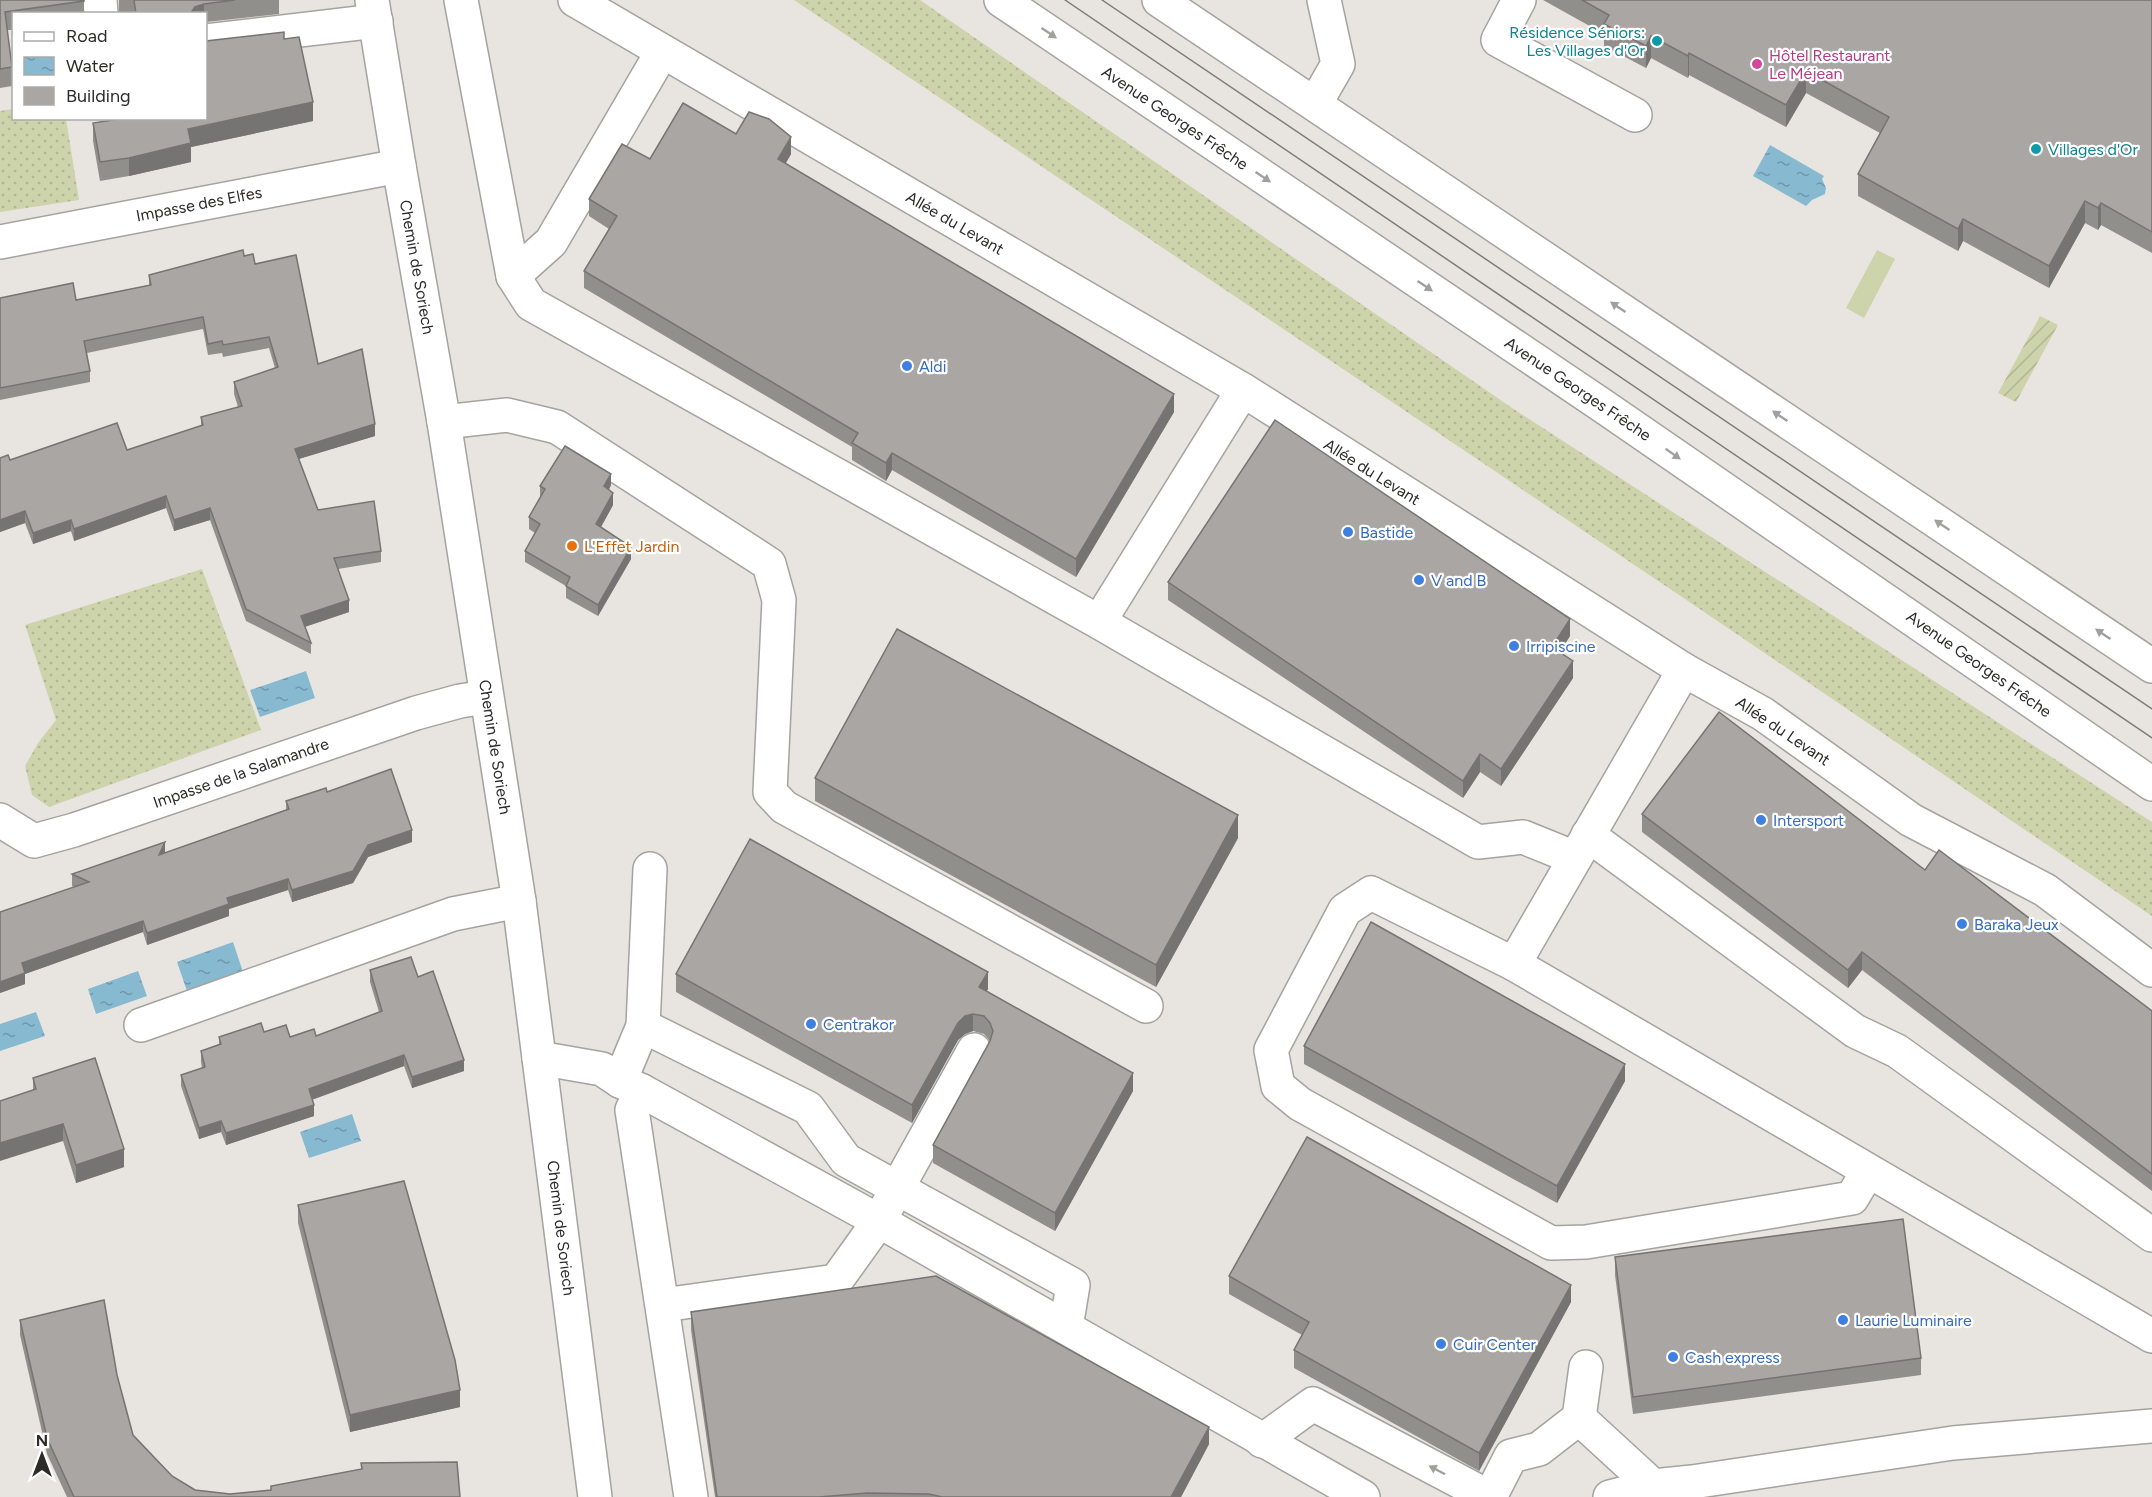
<svg xmlns="http://www.w3.org/2000/svg" width="2152" height="1497" viewBox="0 0 2152 1497" font-family="Figtree,sans-serif">
  <style>
    .grass { fill: url(#grass-dots) }
    .garden { fill: url(#garden-furrows) }
    .pitch { fill: #cdd3ab }
    .water { fill: url(#water-ripples) }
    .lines { fill: none; stroke-linecap: round; stroke-linejoin: round }
    .minor-casing { stroke: #a5a39f; stroke-width: 36 }
    .major-casing { stroke: #a5a39f; stroke-width: 36 }
    .minor { stroke: #fff; stroke-width: 33 }
    .major { stroke: #fff; stroke-width: 33 }
    .tram { stroke: #7e7c79; stroke-width: 1.5 }
    .wall { fill: #918f8c }
    .shaded-wall { fill: #767472 }
    .building { fill: #a9a6a3; stroke: #767472; stroke-width: 1.5 }
    .oneway { fill: #a0a09f }
    .culture-dot { fill: #0f9aa8; stroke: #fff; stroke-width: 2 }
    .hotel-dot { fill: #d1479c; stroke: #fff; stroke-width: 2 }
    .shop-dot { fill: #3f7fe0; stroke: #fff; stroke-width: 2 }
    .food-dot { fill: #e8710a; stroke: #fff; stroke-width: 2 }
    .labels { text-anchor: middle; dominant-baseline: central; stroke-width: 4.5; stroke-linejoin: round; paint-order: stroke }
    .culture-label { font-size: 16px; fill: #0d838f; stroke: #fff; text-anchor: end }
    .hotel-label { font-size: 16px; fill: #b23c85; stroke: #fff; text-anchor: start }
    .street-label { font-size: 16px; fill: #2c2b29; stroke: #fff }
    .shop-label { font-size: 16px; fill: #366cbe; stroke: #fff; text-anchor: start }
    .food-label { font-size: 16px; fill: #c56008; stroke: #fff; text-anchor: start }
  </style>
  <defs>
    <pattern id="grass-dots" width="8" height="8" patternUnits="userSpaceOnUse" patternTransform="scale(1.5)"><rect width="8" height="8" fill="#cdd3ab"/><path d="M2 2h.1M6 6h.1" fill="none" stroke="#b0b593" stroke-width="1.8" stroke-linecap="round"/></pattern>
    <pattern id="garden-furrows" width="10" height="10" patternUnits="userSpaceOnUse" patternTransform="scale(1.5)"><rect width="10" height="10" fill="#cdd3ab"/><path d="M-1 1l2-2M0 10L10 0M9 11l2-2" fill="none" stroke="#b0b593"/></pattern>
    <pattern id="water-ripples" width="26" height="14" patternUnits="userSpaceOnUse" patternTransform="scale(1.5)"><rect width="26" height="14" fill="#87bad0"/><path d="M2 4q2-2 4 0t4 0M15 11q2-2 4 0t4 0" fill="none" stroke="#6f97a9"/></pattern>
  </defs>
  <rect width="100%" height="100%" fill="#e8e5e1"/>
  <g class="grass">
    <path d="M 794,0 L 920,0 L 1515,410 L 2152,822 L 2152,916 L 1691,603 Z"/>
    <path d="M 13,109 L 14,118 L 66,119 L 79,200 L 0,212 L 0,111 Z"/>
    <path d="M 202,569 L 261,730 L 49,807 L 32,795 L 25,766 L 38,743 L 56,720 L 25,625 Z"/>
  </g>
  <path class="garden" d="M 2040,316 L 2058,325 L 2016,402 L 1998,393 Z"/>
  <path class="pitch" d="M 1877,250 L 1895,259 L 1864,318 L 1846,308 Z"/>
  <g class="water">
    <path d="M 1770,145 L 1824,176 L 1822,179 L 1826,188 L 1825,194 L 1812,200 L 1806,206 L 1753,176 Z"/>
    <path d="M 306,671 L 315,698 L 260,717 L 250,690 Z"/>
    <path d="M 233,942 L 243,972 L 187,991 L 177,962 Z"/>
    <path d="M 138,971 L 147,996 L 96,1014 L 88,989 Z"/>
    <path d="M 36,1012 L 45,1036 L 0,1051 L 0,1024 Z"/>
    <path d="M 352,1114 L 361,1141 L 309,1158 L 300,1132 Z"/>
  </g>
  <g class="lines">
    <g class="minor-casing">
      <g id="minor">
        <path d="M 100,0 L 101,14"/>
        <path d="M 461,0 L 513,276 L 531,304 L 1099,622 L 1478,842 L 1523,837 L 1575,858"/>
        <path d="M 575,0 L 1243,390 L 1684,670 L 1763,714 L 1911,820 L 2045,890 L 2152,970"/>
        <path d="M 1519,0 L 1498,40 L 1635,115"/>
        <path d="M 206,41 L 376,21"/>
        <path d="M 1315,104 L 1338,64 L 1324,0"/>
        <path d="M 0,242 L 399,166"/>
        <path d="M 513,276 L 551,242 L 662,52"/>
        <path d="M 444,422 L 507,415 L 557,427 L 769,564 L 779,600 L 770,792 L 784,807 L 1146,1006"/>
        <path d="M 1099,622 L 1243,390"/>
        <path d="M 0,820 L 34,841 L 74,830 L 416,713 L 460,701 L 486,697"/>
        <path d="M 1588,835 L 1855,1031 L 1897,1051 L 2152,1235"/>
        <path d="M 1514,964 L 1684,670"/>
        <path d="M 141,1025 L 453,914 L 519,901"/>
        <path d="M 643,1026 L 808,1108 L 846,1160 L 1073,1285 L 1066,1327"/>
        <path d="M 539,1058 L 602,1069 L 620,1081 L 642,1091 L 879,1221 L 1363,1497"/>
        <path d="M 620,1081 L 643,1026 L 650,869"/>
        <path d="M 642,1091 L 632,1110 L 691,1497"/>
        <path d="M 1868,1171 L 1852,1198 L 1586,1242 L 1551,1243 L 1300,1104 L 1278,1086 L 1271,1050 L 1345,910 L 1371,893 L 1514,964 L 2152,1336"/>
        <path d="M 663,1305 L 836,1281 L 879,1221 L 974,1050"/>
        <path d="M 1579,1418 L 1653,1486"/>
        <path d="M 1262,1441 L 1313,1404 L 1489,1497"/>
        <path d="M 1490,1497 L 1511,1456 L 1539,1449 L 1579,1418 L 1586,1367"/>
        <path d="M 1610,1497 L 1653,1486 L 1692,1482 L 1953,1443 L 2152,1426"/>
      </g>
    </g>
    <g class="major-casing">
      <g id="major">
        <path d="M 372,0 L 399,166 L 444,422 L 519,901 L 595,1497"/>
        <path d="M 1001,0 L 1603,406 L 2152,784"/>
        <path d="M 1159,0 L 2152,666"/>
      </g>
    </g>
    <use href="#minor" class="minor"/>
    <use href="#major" class="major"/>
    <g class="tram">
      <path d="M 1065,0 L 2152,738"/>
      <path d="M 1102,0 L 2152,709"/>
    </g>
  </g>
  <g class="wall">
    <path d="M 0,0 L 84,0 L 84,14 L 14,14 L 14,30 L 7,30 L 12,67 L 12,86 L 0,88 Z"/>
    <path d="M 119,0 L 279,0 L 279,14 L 206,22 L 206,14 L 133,14 L 133,12 L 119,14 Z"/>
    <path d="M 1543,0 L 2152,0 L 2152,253 L 2101,225 L 2098,230 L 2085,223 L 2049,288 L 1963,241 L 1958,251 L 1858,196 L 1858,174 L 1880,133 L 1806,93 L 1786,127 L 1689,75 L 1688,78 L 1651,58 L 1646,68 L 1604,46 L 1604,34 Z"/>
    <path d="M 284,39 L 313,121 L 191,147 L 191,162 L 129,176 L 100,181 L 93,141 L 93,123 L 206,118 Z"/>
    <path d="M 736,134 L 791,154 L 785,164 L 1174,412 L 1076,577 L 892,470 L 886,481 L 852,460 L 852,447 L 584,288 L 584,271 L 609,229 L 589,216 L 589,199 L 650,159 Z"/>
    <path d="M 244,256 L 255,264 L 318,364 L 375,436 L 299,459 L 318,510 L 381,551 L 381,562 L 338,569 L 349,612 L 305,627 L 311,643 L 311,654 L 246,621 L 210,520 L 174,531 L 166,508 L 74,541 L 71,531 L 33,544 L 25,523 L 0,532 L 0,458 L 10,460 L 127,450 L 201,426 L 201,417 L 238,407 L 234,394 L 234,382 L 275,368 L 269,348 L 223,357 L 222,353 L 208,355 L 203,329 L 87,353 L 90,371 L 90,382 L 0,400 L 0,298 L 76,300 L 149,285 L 149,275 Z"/>
    <path d="M 611,485 L 609,490 L 613,505 L 601,527 L 631,559 L 598,616 L 566,598 L 566,586 L 525,562 L 525,551 L 535,533 L 529,529 L 529,517 L 540,497 L 540,486 Z"/>
    <path d="M 1168,582 L 1570,636 L 1560,652 L 1573,678 L 1501,786 L 1480,772 L 1463,798 L 1168,600 Z"/>
    <path d="M 815,778 L 1238,838 L 1156,987 L 815,801 Z"/>
    <path d="M 327,792 L 412,842 L 368,857 L 353,883 L 292,902 L 288,890 L 229,909 L 229,916 L 147,945 L 143,932 L 25,974 L 25,984 L 0,993 L 74,887 L 72,886 L 72,874 L 165,853 L 286,810 L 286,801 Z"/>
    <path d="M 1642,814 L 1925,870 L 2152,1011 L 2152,1191 L 1862,970 L 1848,988 L 1642,832 Z"/>
    <path d="M 370,970 L 418,977 L 464,1071 L 412,1088 L 404,1066 L 312,1099 L 314,1116 L 226,1145 L 221,1132 L 199,1139 L 181,1086 L 181,1075 L 202,1068 L 201,1062 L 201,1051 L 219,1044 L 219,1037 L 264,1032 L 290,1037 L 316,1036 L 379,1012 L 370,982 Z"/>
    <path d="M 676,974 L 988,989 L 986,992 L 1133,1091 L 1055,1231 L 933,1163 L 933,1145 L 990,1041 L 984,1034 L 973,1031 L 965,1034 L 958,1040 L 912,1123 L 676,992 Z"/>
    <path d="M 1304,1046 L 1625,1081 L 1557,1203 L 1304,1064 Z"/>
    <path d="M 33,1078 L 124,1167 L 76,1183 L 63,1141 L 33,1090 Z"/>
    <path d="M 298,1205 L 460,1407 L 350,1432 L 298,1223 Z"/>
    <path d="M 1615,1257 L 1921,1358 L 1921,1375 L 1633,1414 L 1615,1275 Z"/>
    <path d="M 1229,1276 L 1571,1302 L 1479,1471 L 1294,1368 L 1294,1350 L 1302,1335 L 1229,1294 Z"/>
    <path d="M 691,1312 L 1209,1444 L 1181,1497 L 715,1497 L 691,1330 Z"/>
    <path d="M 20,1320 L 117,1375 L 133,1435 L 172,1476 L 195,1490 L 230,1494 L 271,1490 L 271,1486 L 361,1469 L 361,1463 L 460,1497 L 67,1497 L 47,1454 L 20,1335 Z"/>
  </g>
  <g class="shaded-wall">
    <path d="M 204,4 L 204,14 L 190,14 L 195,7 Z"/>
    <path d="M 1651,36 L 1651,58 L 1646,68 L 1646,46 Z"/>
    <path d="M 1689,53 L 1689,75 L 1688,78 L 1688,56 Z"/>
    <path d="M 1806,71 L 1806,93 L 1786,127 L 1786,105 Z"/>
    <path d="M 313,102 L 313,121 L 191,147 L 191,162 L 129,176 L 129,158 L 188,129 Z"/>
    <path d="M 791,137 L 791,154 L 778,177 L 778,159 Z"/>
    <path d="M 2085,201 L 2085,223 L 2049,288 L 2049,266 Z"/>
    <path d="M 2101,203 L 2101,225 L 2098,230 L 2098,208 Z"/>
    <path d="M 1963,219 L 1963,241 L 1958,251 L 1958,229 Z"/>
    <path d="M 1174,394 L 1174,412 L 1076,577 L 1076,559 Z"/>
    <path d="M 375,424 L 375,436 L 295,460 L 295,449 Z"/>
    <path d="M 892,453 L 892,470 L 886,481 L 886,463 Z"/>
    <path d="M 611,474 L 611,485 L 604,498 L 604,486 Z"/>
    <path d="M 613,493 L 613,505 L 596,536 L 596,524 Z"/>
    <path d="M 166,496 L 166,508 L 74,541 L 74,529 Z"/>
    <path d="M 210,508 L 210,520 L 174,531 L 174,520 Z"/>
    <path d="M 25,511 L 25,523 L 0,532 L 0,520 Z"/>
    <path d="M 71,520 L 71,531 L 33,544 L 33,533 Z"/>
    <path d="M 631,547 L 631,559 L 598,616 L 598,605 Z"/>
    <path d="M 349,600 L 349,612 L 301,628 L 301,616 Z"/>
    <path d="M 1570,619 L 1570,636 L 1552,664 L 1552,647 Z"/>
    <path d="M 1573,661 L 1573,678 L 1501,786 L 1501,769 Z"/>
    <path d="M 1480,754 L 1480,772 L 1463,798 L 1463,781 Z"/>
    <path d="M 1238,815 L 1238,838 L 1156,987 L 1156,965 Z"/>
    <path d="M 412,830 L 412,842 L 368,857 L 353,883 L 292,902 L 292,890 L 368,845 Z"/>
    <path d="M 165,842 L 165,854 L 159,855 Z"/>
    <path d="M 288,879 L 288,890 L 229,909 L 229,916 L 147,945 L 147,933 L 227,898 Z"/>
    <path d="M 143,921 L 143,932 L 25,974 L 25,984 L 0,993 L 0,982 L 22,963 Z"/>
    <path d="M 1862,952 L 1862,970 L 1848,988 L 1848,970 Z"/>
    <path d="M 988,972 L 988,989 L 979,1005 L 979,987 Z"/>
    <path d="M 973,1014 L 973,1031 L 965,1034 L 958,1040 L 912,1123 L 912,1105 L 958,1023 L 965,1016 Z"/>
    <path d="M 404,1055 L 404,1066 L 309,1101 L 309,1089 Z"/>
    <path d="M 464,1060 L 464,1071 L 412,1088 L 412,1077 Z"/>
    <path d="M 1625,1064 L 1625,1081 L 1557,1203 L 1557,1186 Z"/>
    <path d="M 1133,1073 L 1133,1091 L 1055,1231 L 1055,1213 Z"/>
    <path d="M 314,1105 L 314,1116 L 226,1145 L 226,1133 Z"/>
    <path d="M 221,1121 L 221,1132 L 199,1139 L 199,1128 Z"/>
    <path d="M 63,1124 L 63,1141 L 0,1161 L 0,1143 Z"/>
    <path d="M 124,1149 L 124,1167 L 76,1183 L 76,1165 Z"/>
    <path d="M 1571,1285 L 1571,1302 L 1479,1471 L 1479,1453 Z"/>
    <path d="M 460,1390 L 460,1407 L 350,1432 L 350,1415 Z"/>
    <path d="M 1209,1427 L 1209,1444 L 1181,1497 L 1171,1497 Z"/>
  </g>
  <g class="building">
    <path d="M 0,0 L 84,0 L 84,1 L 5,12 L 12,67 L 0,69 Z"/>
    <path d="M 134,0 L 235,0 L 204,4 L 195,7 L 190,14 L 136,14 Z"/>
    <path d="M 1582,0 L 2152,0 L 2152,232 L 2101,203 L 2098,208 L 2085,201 L 2049,266 L 1963,219 L 1958,229 L 1858,174 L 1889,117 L 1806,71 L 1786,105 L 1689,53 L 1688,56 L 1651,36 L 1646,46 L 1604,24 L 1609,15 Z"/>
    <path d="M 284,32 L 284,39 L 299,37 L 313,102 L 188,129 L 191,143 L 129,158 L 100,162 L 93,123 L 125,118 L 206,118 L 206,41 Z"/>
    <path d="M 683,103 L 736,134 L 749,112 L 769,119 L 791,137 L 778,159 L 1174,394 L 1076,559 L 892,453 L 886,463 L 852,443 L 858,433 L 584,271 L 617,216 L 589,199 L 622,144 L 650,159 Z"/>
    <path d="M 243,250 L 244,256 L 253,254 L 255,264 L 296,255 L 318,364 L 362,349 L 375,424 L 295,449 L 318,510 L 374,501 L 381,551 L 334,558 L 349,600 L 301,616 L 311,643 L 246,609 L 210,508 L 174,520 L 166,496 L 74,529 L 71,520 L 33,533 L 25,511 L 0,520 L 0,458 L 8,455 L 10,460 L 117,423 L 127,450 L 203,425 L 201,417 L 242,406 L 234,382 L 278,367 L 269,337 L 223,345 L 222,341 L 208,344 L 203,317 L 84,341 L 90,371 L 0,388 L 0,298 L 73,283 L 76,300 L 151,285 L 149,275 Z"/>
    <path d="M 1275,420 L 1570,619 L 1552,647 L 1573,661 L 1501,769 L 1480,754 L 1463,781 L 1168,582 Z"/>
    <path d="M 565,446 L 611,474 L 604,486 L 613,493 L 596,524 L 631,547 L 598,605 L 566,586 L 570,577 L 525,551 L 540,524 L 529,517 L 545,489 L 540,486 Z"/>
    <path d="M 897,629 L 1238,815 L 1156,965 L 815,778 Z"/>
    <path d="M 1719,712 L 1925,870 L 1939,850 L 2152,1011 L 2152,1174 L 1862,952 L 1848,970 L 1642,814 Z"/>
    <path d="M 391,769 L 412,830 L 368,845 L 353,871 L 292,890 L 288,879 L 227,898 L 229,904 L 147,933 L 143,921 L 22,963 L 25,973 L 0,982 L 0,912 L 89,882 L 72,874 L 165,842 L 159,855 L 289,809 L 286,801 L 326,788 L 327,792 Z"/>
    <path d="M 750,839 L 988,972 L 979,987 L 1133,1073 L 1055,1213 L 933,1145 L 990,1041 L 993,1031 L 990,1023 L 984,1016 L 973,1014 L 965,1016 L 958,1023 L 912,1105 L 676,974 Z"/>
    <path d="M 1371,922 L 1625,1064 L 1557,1186 L 1304,1046 Z"/>
    <path d="M 411,957 L 418,977 L 433,971 L 464,1060 L 412,1077 L 404,1055 L 309,1089 L 314,1105 L 226,1133 L 221,1121 L 199,1128 L 181,1075 L 205,1067 L 201,1051 L 221,1044 L 219,1037 L 261,1023 L 264,1032 L 286,1025 L 290,1037 L 314,1029 L 316,1036 L 382,1011 L 370,970 Z"/>
    <path d="M 95,1058 L 124,1149 L 76,1165 L 63,1124 L 0,1143 L 0,1101 L 36,1089 L 33,1078 Z"/>
    <path d="M 1307,1137 L 1571,1285 L 1479,1453 L 1294,1350 L 1309,1322 L 1229,1276 Z"/>
    <path d="M 404,1181 L 455,1360 L 460,1390 L 350,1415 L 298,1205 Z"/>
    <path d="M 1903,1219 L 1921,1358 L 1633,1397 L 1615,1257 Z"/>
    <path d="M 936,1276 L 1209,1427 L 1171,1497 L 942,1497 L 929,1494 L 867,1493 L 819,1497 L 717,1497 L 691,1312 Z"/>
    <path d="M 104,1300 L 117,1375 L 133,1435 L 172,1476 L 195,1490 L 230,1494 L 271,1490 L 271,1486 L 362,1469 L 361,1463 L 457,1462 L 460,1497 L 74,1497 L 47,1438 L 20,1320 Z"/>
  </g>
  <defs><path id="oneway-solid" d="M-6-.8H1V-3.2L6.5 0L1 3.2V.8H-6Z" transform="scale(1.5)"/></defs>
  <g class="oneway">
    <use href="#oneway-solid" transform="translate(1049 33) rotate(34)"/>
    <use href="#oneway-solid" transform="translate(1263 177) rotate(34)"/>
    <use href="#oneway-solid" transform="translate(1425 286) rotate(34)"/>
    <use href="#oneway-solid" transform="translate(1618 307) rotate(-146)"/>
    <use href="#oneway-solid" transform="translate(1780 416) rotate(-146)"/>
    <use href="#oneway-solid" transform="translate(1673 454) rotate(35)"/>
    <use href="#oneway-solid" transform="translate(1942 525) rotate(-146)"/>
    <use href="#oneway-solid" transform="translate(2103 634) rotate(-146)"/>
    <use href="#oneway-solid" transform="translate(1437 1470) rotate(-152)"/>
  </g>
  <g class="culture-dot">
    <circle cx="1657" cy="41" r="6"/>
    <circle cx="2036" cy="149" r="6"/>
  </g>
  <circle class="hotel-dot" cx="1757" cy="64" r="6"/>
  <g class="shop-dot">
    <circle cx="907" cy="366" r="6"/>
    <circle cx="1348" cy="532" r="6"/>
    <circle cx="1419" cy="580" r="6"/>
    <circle cx="1514" cy="646" r="6"/>
    <circle cx="1761" cy="820" r="6"/>
    <circle cx="1962" cy="924" r="6"/>
    <circle cx="811" cy="1024" r="6"/>
    <circle cx="1843" cy="1320" r="6"/>
    <circle cx="1441" cy="1344" r="6"/>
    <circle cx="1673" cy="1357" r="6"/>
  </g>
  <circle class="food-dot" cx="572" cy="546" r="6"/>
  <g class="labels">
    <g class="culture-label">
      <text x="1645" y="32">Résidence Séniors:<tspan x="1645" dy="18">Les Villages d'Or</tspan></text>
      <text x="2048" y="149" text-anchor="start">Villages d'Or</text>
    </g>
    <g class="hotel-label">
      <text x="1769" y="55">Hôtel Restaurant<tspan x="1769" dy="18">Le Méjean</tspan></text>
    </g>
    <g class="street-label">
      <text transform="translate(1175 118) rotate(34)">Avenue Georges Frêche</text>
      <text transform="translate(199 204) rotate(-11)">Impasse des Elfes</text>
      <text transform="translate(955 223) rotate(30)">Allée du Levant</text>
      <text transform="translate(417 267) rotate(80)">Chemin de Soriech</text>
      <text transform="translate(1578 389) rotate(34)">Avenue Georges Frêche</text>
      <text transform="translate(1372 472) rotate(32)">Allée du Levant</text>
      <text transform="translate(1979 664) rotate(35)">Avenue Georges Frêche</text>
      <text transform="translate(1783 731) rotate(34)">Allée du Levant</text>
      <text transform="translate(495 747) rotate(81)">Chemin de Soriech</text>
      <text transform="translate(241 773) rotate(-19)">Impasse de la Salamandre</text>
      <text transform="translate(561 1228) rotate(83)">Chemin de Soriech</text>
    </g>
    <g class="shop-label">
      <text x="919" y="366">Aldi</text>
      <text x="1360" y="532">Bastide</text>
      <text x="1431" y="580">V and B</text>
      <text x="1526" y="646">Irripiscine</text>
      <text x="1773" y="820">Intersport</text>
      <text x="1974" y="924">Baraka Jeux</text>
      <text x="823" y="1024">Centrakor</text>
      <text x="1855" y="1320">Laurie Luminaire</text>
      <text x="1453" y="1344">Cuir Center</text>
      <text x="1685" y="1357">Cash express</text>
    </g>
    <g class="food-label">
      <text x="584" y="546">L'Effet Jardin</text>
    </g>
  </g>
  <rect x="12" y="12" width="195" height="108" fill="#ffffff" stroke="#abaaa9" stroke-width="1.5"/>
  <rect x="24" y="32" width="30" height="9" fill="#ffffff" stroke="#abaaa9" stroke-width="1.5"/>
  <text x="66" y="42" font-size="18" fill="#2c2b29">Road</text>
  <rect x="24" y="57" width="30" height="18" fill="url(#water-ripples)" stroke="#abaaa9" stroke-width="1.5"/>
  <text x="66" y="72" font-size="18" fill="#2c2b29">Water</text>
  <rect x="24" y="87" width="30" height="18" fill="#a9a6a3" stroke="#abaaa9" stroke-width="1.5"/>
  <text x="66" y="102" font-size="18" fill="#2c2b29">Building</text>
  <g transform="translate(42 1455)" stroke="#ffffff" stroke-width="4.5" paint-order="stroke">
  <path d="M0-4.5L10 22L0 15L-10 22Z" fill="#2c2b29"/>
  <text y="-9" font-size="16" font-weight="bold" text-anchor="middle" fill="#2c2b29">N</text>
  </g>
</svg>
